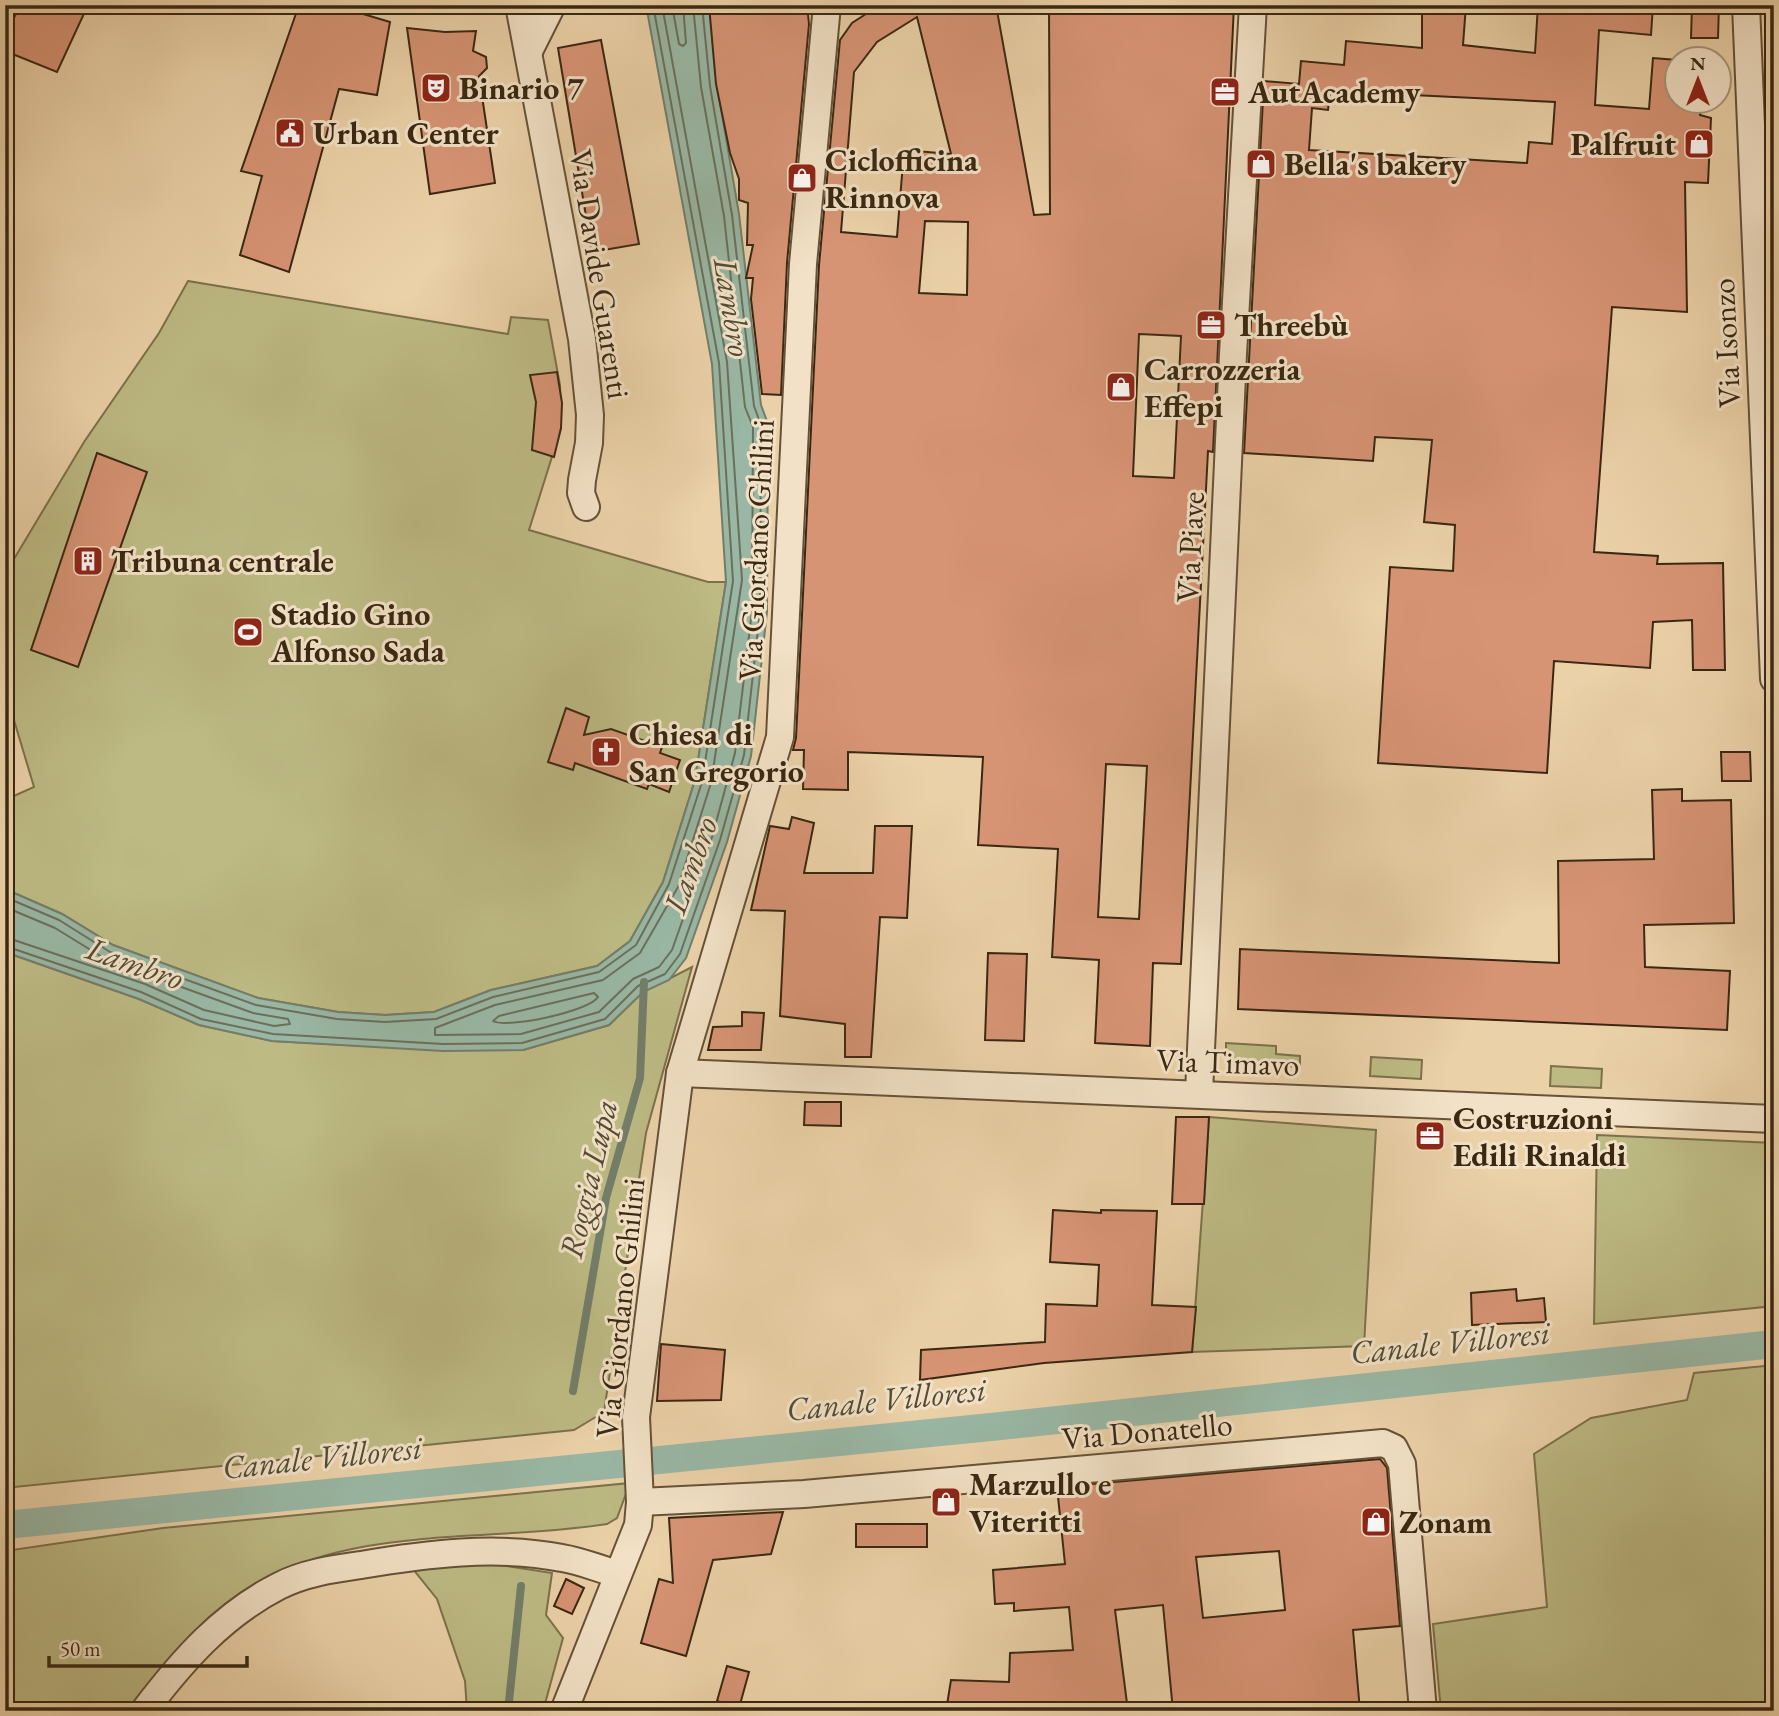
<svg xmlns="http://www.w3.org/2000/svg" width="1779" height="1716" viewBox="0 0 1779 1716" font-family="'EB Garamond',serif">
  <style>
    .green { fill: #bdba84; stroke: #7c714b; stroke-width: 2 }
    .water { fill: #99b7a4; stroke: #737e6a; stroke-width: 2 }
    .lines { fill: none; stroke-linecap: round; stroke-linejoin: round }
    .shore { stroke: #6a705b; stroke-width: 2 }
    .stream { stroke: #737e6a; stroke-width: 8 }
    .canal { stroke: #99b7a4; stroke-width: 28 }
    .building { fill: #d79475; stroke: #3a2812; stroke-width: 2; fill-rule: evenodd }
    .minor-casing { stroke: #665238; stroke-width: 30 }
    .minor { stroke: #f2e1c6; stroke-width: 26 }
    .labels { text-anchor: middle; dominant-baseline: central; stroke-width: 6; stroke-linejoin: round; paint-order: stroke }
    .poi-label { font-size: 32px; font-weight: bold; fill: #3a2812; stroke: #f2e1c6; text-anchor: start }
    .street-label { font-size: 32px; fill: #3a2812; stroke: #f2e1c6 }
    .water-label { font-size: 33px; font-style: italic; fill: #524c36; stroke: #f2e1c6 }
  </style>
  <rect width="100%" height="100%" fill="#ebd1a8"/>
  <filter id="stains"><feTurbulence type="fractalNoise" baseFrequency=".00286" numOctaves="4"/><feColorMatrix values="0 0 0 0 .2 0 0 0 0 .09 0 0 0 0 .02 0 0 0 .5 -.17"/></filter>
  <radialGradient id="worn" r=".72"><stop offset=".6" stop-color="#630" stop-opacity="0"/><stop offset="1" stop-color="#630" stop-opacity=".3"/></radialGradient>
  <g class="green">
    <path d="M 188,281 L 508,334 L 511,317 L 548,320 L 560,385 L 561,428 L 529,530 L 708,582 L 726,582 L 695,780 L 663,882 L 630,941 L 597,966 L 491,990 L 434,1012 L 385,1015 L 338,1012 L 258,998 L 113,945 L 62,914 L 5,889 L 5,800 L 34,787 L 5,690 L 5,574 L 84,442 L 159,333 Z"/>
    <path d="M 5,952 L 139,999 L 199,1025 L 272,1041 L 365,1046 L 523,1050 L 609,1025 L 643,992 L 692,967 L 646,1133 L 604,1412 L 574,1430 L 5,1488 Z"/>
    <path d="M 1226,1043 L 1276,1046 L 1276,1054 L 1300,1056 L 1300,1067 L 1226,1063 Z"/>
    <path d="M 1371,1057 L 1422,1060 L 1421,1079 L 1370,1076 Z"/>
    <path d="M 1551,1066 L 1602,1069 L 1601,1088 L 1550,1086 Z"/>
    <path d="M 1209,1117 L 1376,1130 L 1364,1346 L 1192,1352 Z"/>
    <path d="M 1597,1135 L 1774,1143 L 1774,1306 L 1594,1324 Z"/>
    <path d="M 1774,1365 L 1774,1711 L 1441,1711 L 1433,1624 L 1547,1607 L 1534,1454 L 1591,1418 L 1687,1400 L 1694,1373 Z"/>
    <path d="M 630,1483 L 617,1518 L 607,1524 C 483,1544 336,1521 230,1601 C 191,1631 161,1674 129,1711 L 5,1711 L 5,1551 L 163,1528 Z"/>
    <path d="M 487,1563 L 552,1573 L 546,1615 L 563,1638 L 543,1711 L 467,1711 L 465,1681 L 437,1599 L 413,1569 Z"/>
  </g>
  <path class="water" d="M 646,5 L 709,5 L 717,85 L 739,214 L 761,405 L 768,424 L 767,612 L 751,756 L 727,842 L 686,958 L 669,980 L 643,992 L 609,1025 L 523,1050 L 443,1051 L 272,1041 L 199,1025 L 139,999 L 5,952 L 5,889 L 62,914 L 113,945 L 258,998 L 338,1012 L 385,1015 L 434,1012 L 491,990 L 597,966 L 630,941 L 663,882 L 695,780 L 726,582 L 712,364 Z"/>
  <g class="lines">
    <g class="shore">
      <path d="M 662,5 L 727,362 L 742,580 L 711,783 L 678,887 L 640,953 L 603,980 L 495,1005 L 435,1028 L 435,1035 L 521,1034 L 599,1012 L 633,979 L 659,967 L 672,950 L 712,837 L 735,753 L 752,611 L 753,427 L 745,407 L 724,216 L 701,87 L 693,5"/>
      <path d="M 672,5 L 679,44 L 683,46 L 686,43 L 683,5"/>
      <path d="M 5,897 L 59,920 L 110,952 L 256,1005 L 337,1019 L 385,1022 L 436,1019 L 493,997 L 599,972 L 636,945 L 669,884 L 702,782 L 733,581 L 719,363 L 653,5"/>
      <path d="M 5,907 L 55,928 L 107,960 L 253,1013 L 288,1019 L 290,1024 L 274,1026 L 204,1010 L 145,984 L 5,937"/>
      <path d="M 5,946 L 141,992 L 201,1019 L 273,1034 L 443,1044 L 522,1043 L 605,1019 L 638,986 L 665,974 L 680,954 L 720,840 L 744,755 L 760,611 L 761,425 L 754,406 L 732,215 L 710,86 L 702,5"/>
      <path d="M 594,993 L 598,997 C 590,1011 507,1029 493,1021 L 499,1016 Z"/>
    </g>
    <g class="stream">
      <path d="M 573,1391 L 606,1198 L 640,1078 L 644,982"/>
      <path d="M 508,1711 L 521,1586"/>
    </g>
    <path class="canal" d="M 5,1525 L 991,1427 L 1774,1344"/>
  </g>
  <g class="building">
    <path d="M 20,5 L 88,5 L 57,72 L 5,51 L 5,37 Z"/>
    <path d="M 299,5 L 333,5 L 390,22 L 377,95 L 339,89 L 289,272 L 240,255 L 262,176 L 241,171 Z"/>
    <path d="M 709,5 L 807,5 L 809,24 L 787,263 L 781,395 L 762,394 L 751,299 L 753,278 L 746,278 L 753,245 L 747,245 L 748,203 L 739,200 L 739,179 L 730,153 L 716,84 Z"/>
    <path d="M 880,5 L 996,5 L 1034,215 L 1050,214 L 1049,5 L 1234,5 L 1213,452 L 1208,451 L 1181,964 L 1153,963 L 1150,1046 L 1095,1043 L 1099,960 L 1052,957 L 1058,849 L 978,845 L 983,757 L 848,752 L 848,790 L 803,789 L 804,750 L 793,750 L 796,738 L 819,265 L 840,40 L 852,23 ZM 917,17 L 951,154 L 904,150 L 897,237 L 841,232 L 854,72 L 877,42 ZM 925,221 L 968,222 L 967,295 L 919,293 ZM 1139,334 L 1181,336 L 1174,478 L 1133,476 ZM 1106,764 L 1147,766 L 1139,919 L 1098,917 Z"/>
    <path d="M 1422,5 L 1466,5 L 1463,45 L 1535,53 L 1538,5 L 1653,5 L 1651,35 L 1599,30 L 1595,105 L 1649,109 L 1653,58 L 1677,60 L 1677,102 L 1701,102 L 1700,115 L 1711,118 L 1708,183 L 1685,182 L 1687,312 L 1612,307 L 1594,552 L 1658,556 L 1657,564 L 1723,563 L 1725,670 L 1693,670 L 1692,620 L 1653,622 L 1650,668 L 1554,661 L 1547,773 L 1378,763 L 1390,567 L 1453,571 L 1455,525 L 1424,522 L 1432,440 L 1375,437 L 1373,461 L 1244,453 L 1264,81 L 1299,84 L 1301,61 L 1344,65 L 1346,41 L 1422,48 ZM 1330,91 L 1555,102 L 1552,144 L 1529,142 L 1527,163 L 1309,150 L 1312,108 L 1328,110 Z"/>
    <path d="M 1692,5 L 1719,5 L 1718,38 L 1691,38 Z"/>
    <path d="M 407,28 L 445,32 L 476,31 L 473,51 L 486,57 L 487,68 L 479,76 L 495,183 L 430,194 Z"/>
    <path d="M 601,40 L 639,244 L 592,252 L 558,48 Z"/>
    <path d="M 557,372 L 562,403 L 561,428 L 554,457 L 532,450 L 536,402 L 530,375 Z"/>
    <path d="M 97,453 L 147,472 L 78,667 L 31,650 Z"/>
    <path d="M 566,708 L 589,717 L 584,735 L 611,729 L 662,747 L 660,753 L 680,760 L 669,792 L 649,784 L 647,789 L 575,763 L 573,770 L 548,762 Z"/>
    <path d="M 1721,752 L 1750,752 L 1751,781 L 1722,781 Z"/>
    <path d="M 1682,789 L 1682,801 L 1731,800 L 1734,923 L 1644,925 L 1645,967 L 1730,971 L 1727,1030 L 1238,1009 L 1240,949 L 1559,963 L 1558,861 L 1654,859 L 1652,790 Z"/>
    <path d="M 792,817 L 814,823 L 804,873 L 873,873 L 875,826 L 912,826 L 907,918 L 880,917 L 871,1057 L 845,1057 L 845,1024 L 780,1016 L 785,911 L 751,910 L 770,826 L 789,829 Z"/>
    <path d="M 988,953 L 1027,954 L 1024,1041 L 985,1040 Z"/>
    <path d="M 742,1012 L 764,1013 L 761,1050 L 708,1050 L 713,1027 L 742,1026 Z"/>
    <path d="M 805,1102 L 841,1102 L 841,1126 L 804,1125 Z"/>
    <path d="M 1176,1117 L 1209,1117 L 1204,1204 L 1172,1204 Z"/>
    <path d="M 1053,1210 L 1101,1213 L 1101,1210 L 1157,1211 L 1152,1305 L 1196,1307 L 1192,1352 L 1044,1363 L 920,1380 L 921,1350 L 1045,1342 L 1046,1304 L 1097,1306 L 1099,1265 L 1050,1262 Z"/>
    <path d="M 1516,1289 L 1517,1301 L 1544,1298 L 1546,1322 L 1472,1325 L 1471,1293 Z"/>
    <path d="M 661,1344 L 725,1350 L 721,1400 L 657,1401 Z"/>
    <path d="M 1380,1459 L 1387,1468 L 1400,1626 L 1353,1630 L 1360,1711 L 1173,1711 L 1163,1605 L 1115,1610 L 1128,1711 L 946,1711 L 951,1680 L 1009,1682 L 1010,1653 L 1073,1650 L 1069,1607 L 1014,1611 L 1014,1603 L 995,1604 L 993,1570 L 1065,1564 L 1057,1487 ZM 1279,1551 L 1285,1610 L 1203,1618 L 1196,1557 Z"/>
    <path d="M 783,1512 L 771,1554 L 713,1560 L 686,1656 L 641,1643 L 659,1579 L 673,1583 L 669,1518 Z"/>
    <rect x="856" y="1524" width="71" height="23"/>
    <path d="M 566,1579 L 584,1588 L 572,1614 L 554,1606 Z"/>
    <path d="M 727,1666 L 749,1672 L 739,1708 L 717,1701 Z"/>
  </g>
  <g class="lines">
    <g class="minor-casing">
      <g id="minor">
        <path d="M 519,5 L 582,339 L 590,415 L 589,443 L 582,480 L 581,493 L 586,507"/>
        <path d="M 1746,5 L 1774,679"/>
        <path d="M 529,51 L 552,5"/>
        <path d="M 680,1073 L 1774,1119"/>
        <path d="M 1199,1093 L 1233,354 L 1253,5"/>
        <path d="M 640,1502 L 804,1494 L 1383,1443 L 1394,1448 L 1402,1464 L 1423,1711"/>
        <path d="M 144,1711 C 182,1661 222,1615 279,1586 C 304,1573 333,1569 361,1565 C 426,1554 496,1545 562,1558 C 581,1561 599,1569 618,1574"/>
        <path d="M 564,1711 L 638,1525 L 640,1502 L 636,1417 L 680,1073 L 780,737 L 803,264 L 827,5"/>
      </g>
    </g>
    <use href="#minor" class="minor"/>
  </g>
  <defs>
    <g id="theatre-square" transform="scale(1.575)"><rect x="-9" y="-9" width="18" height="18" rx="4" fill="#8f2418" stroke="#f2e1c6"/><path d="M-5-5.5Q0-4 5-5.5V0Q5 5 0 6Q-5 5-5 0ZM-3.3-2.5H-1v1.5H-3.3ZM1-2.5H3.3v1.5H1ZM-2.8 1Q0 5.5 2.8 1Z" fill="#fff"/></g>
    <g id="office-square" transform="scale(1.575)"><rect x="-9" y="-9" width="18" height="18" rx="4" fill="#8f2418" stroke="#f2e1c6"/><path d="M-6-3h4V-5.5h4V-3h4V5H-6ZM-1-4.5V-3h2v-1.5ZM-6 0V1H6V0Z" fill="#fff"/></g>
    <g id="civic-square" transform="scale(1.575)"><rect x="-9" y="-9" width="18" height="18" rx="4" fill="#8f2418" stroke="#f2e1c6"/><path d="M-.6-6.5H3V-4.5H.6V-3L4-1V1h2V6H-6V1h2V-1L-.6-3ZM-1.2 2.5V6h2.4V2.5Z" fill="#fff"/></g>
    <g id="shop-square" transform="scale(1.575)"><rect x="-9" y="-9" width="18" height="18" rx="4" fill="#8f2418" stroke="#f2e1c6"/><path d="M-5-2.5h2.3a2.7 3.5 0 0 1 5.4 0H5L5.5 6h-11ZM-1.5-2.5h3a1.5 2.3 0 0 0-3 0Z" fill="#fff"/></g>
    <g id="building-square" transform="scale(1.575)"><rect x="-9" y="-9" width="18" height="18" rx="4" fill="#8f2418" stroke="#f2e1c6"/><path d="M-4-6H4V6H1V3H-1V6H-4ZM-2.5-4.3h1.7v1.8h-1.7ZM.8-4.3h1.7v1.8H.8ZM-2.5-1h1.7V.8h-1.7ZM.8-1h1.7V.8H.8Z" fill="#fff"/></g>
    <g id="stadium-square" transform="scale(1.575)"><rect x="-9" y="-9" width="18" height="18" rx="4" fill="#8f2418" stroke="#f2e1c6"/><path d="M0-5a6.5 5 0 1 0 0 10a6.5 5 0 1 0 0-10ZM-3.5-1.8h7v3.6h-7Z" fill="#fff"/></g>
    <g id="church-square" transform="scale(1.575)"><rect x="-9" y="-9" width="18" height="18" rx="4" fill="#8f2418" stroke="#f2e1c6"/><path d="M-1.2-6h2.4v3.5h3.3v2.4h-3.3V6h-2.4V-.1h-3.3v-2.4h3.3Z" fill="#fff"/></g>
  </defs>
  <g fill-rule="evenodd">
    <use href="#theatre-square" x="436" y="88"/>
    <use href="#office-square" x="1225" y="92"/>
    <use href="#civic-square" x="290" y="133"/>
    <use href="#shop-square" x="1699" y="144"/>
    <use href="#shop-square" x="1261" y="164"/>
    <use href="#shop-square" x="802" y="178"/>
    <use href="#office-square" x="1211" y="325"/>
    <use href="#shop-square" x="1121" y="387"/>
    <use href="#building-square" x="88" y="561"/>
    <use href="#stadium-square" x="248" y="632"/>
    <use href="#church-square" x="606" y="752"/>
    <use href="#office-square" x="1430" y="1136"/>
    <use href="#shop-square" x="946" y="1502"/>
    <use href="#shop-square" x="1376" y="1522"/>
  </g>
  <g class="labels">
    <g class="poi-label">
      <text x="459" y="88">Binario 7</text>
      <text x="1248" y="92">AutAcademy</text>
      <text x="313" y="133">Urban Center</text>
      <text x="1676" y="144" text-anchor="end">Palfruit</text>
      <text x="825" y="160">Ciclofficina<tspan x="825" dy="37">Rinnova</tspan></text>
      <text x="1284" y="164">Bella's bakery</text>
      <text x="1234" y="325">Threebù</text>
      <text x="1144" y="369">Carrozzeria<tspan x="1144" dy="37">Effepi</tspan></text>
      <text x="111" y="561">Tribuna centrale</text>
      <text x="271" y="614">Stadio Gino<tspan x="271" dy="37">Alfonso Sada</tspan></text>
      <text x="629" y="734">Chiesa di<tspan x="629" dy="37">San Gregorio</tspan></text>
      <text x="1453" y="1118">Costruzioni<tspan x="1453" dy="37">Edili Rinaldi</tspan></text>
      <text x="969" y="1484">Marzullo e<tspan x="969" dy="37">Viteritti</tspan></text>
      <text x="1399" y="1522">Zonam</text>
    </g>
    <g class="street-label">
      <text transform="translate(600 274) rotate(81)">Via Davide Guarenti</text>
      <text transform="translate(1726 343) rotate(-93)">Via Isonzo</text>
      <text transform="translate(1190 547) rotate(-87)">Via Piave</text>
      <text transform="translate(756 550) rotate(-87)">Via Giordano Ghilini</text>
      <text transform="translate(1228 1062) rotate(2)">Via Timavo</text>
      <text transform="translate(620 1308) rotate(-84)">Via Giordano Ghilini</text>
      <text transform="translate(1147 1431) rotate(-5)">Via Donatello</text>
    </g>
    <g class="water-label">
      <text transform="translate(733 307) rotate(81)">Lambro</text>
      <text transform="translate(690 865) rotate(-70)">Lambro</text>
      <text transform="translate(135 963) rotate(19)">Lambro</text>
      <text transform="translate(588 1179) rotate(-77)">Roggia Lupa</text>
      <text transform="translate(1450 1342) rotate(-6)">Canale Villoresi</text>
      <text transform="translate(886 1399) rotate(-6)">Canale Villoresi</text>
      <text transform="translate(322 1457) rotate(-6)">Canale Villoresi</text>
    </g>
  </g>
  <rect width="1779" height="1716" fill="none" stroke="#ebd1a8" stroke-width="28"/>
  <rect x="7" y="7" width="1765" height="1702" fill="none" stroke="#3a2812" stroke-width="3.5"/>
  <rect x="14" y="14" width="1751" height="1688" fill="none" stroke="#3a2812" stroke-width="2"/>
  <g transform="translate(1698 80)"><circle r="33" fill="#f2e1c6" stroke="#a8977e" stroke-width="2"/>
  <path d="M0-5L12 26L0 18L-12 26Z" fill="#8f2418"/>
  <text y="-10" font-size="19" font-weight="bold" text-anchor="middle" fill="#3a2812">N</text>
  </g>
  <path d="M49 1656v10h198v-10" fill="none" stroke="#3a2812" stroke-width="3.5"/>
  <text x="60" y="1656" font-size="21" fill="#3a2812" stroke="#f2e1c6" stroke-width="5" paint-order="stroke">50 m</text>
  <rect width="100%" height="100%" filter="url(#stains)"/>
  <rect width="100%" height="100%" fill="url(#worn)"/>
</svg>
